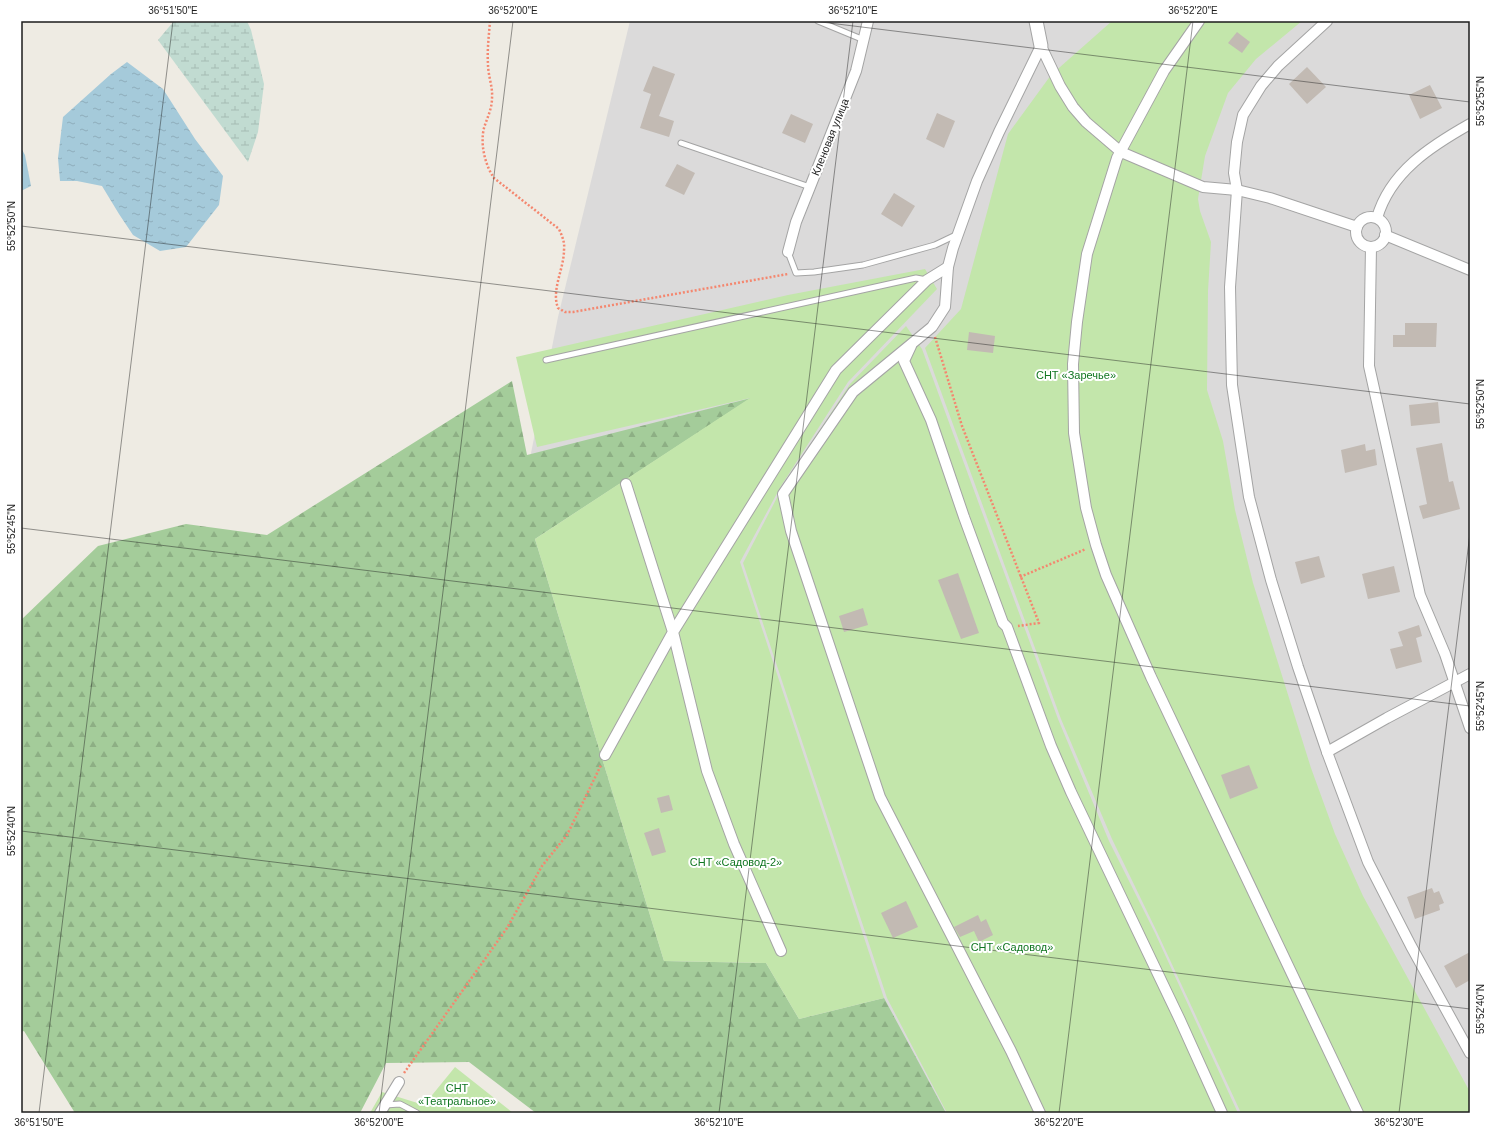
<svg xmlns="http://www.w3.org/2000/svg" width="1491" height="1134" viewBox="0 0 1491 1134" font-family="Arial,sans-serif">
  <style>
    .residential { fill: #dbdada }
    .forest { fill: url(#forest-firs) }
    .wetland { fill: url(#wetland-marsh) }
    .garden { fill: #c3e6ab }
    .water { fill: url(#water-ripples) }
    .building { fill: #c2bab3 }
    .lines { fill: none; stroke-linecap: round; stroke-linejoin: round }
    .service-casing { stroke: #a4a4a4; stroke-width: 7 }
    .minor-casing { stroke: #a4a4a4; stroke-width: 12 }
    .tertiary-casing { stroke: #a4a4a4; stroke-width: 15 }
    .path { stroke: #f4876f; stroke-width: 2.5; stroke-dasharray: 2 2; stroke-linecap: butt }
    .service { stroke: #fff; stroke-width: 5 }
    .minor { stroke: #fff; stroke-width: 10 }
    .tertiary { stroke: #fff; stroke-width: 13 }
    .ticks { fill: none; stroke: #1d1d1d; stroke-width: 1; stroke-opacity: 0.45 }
    .labels { text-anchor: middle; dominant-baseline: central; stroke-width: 4; stroke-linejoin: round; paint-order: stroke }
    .street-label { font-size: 11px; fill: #1d1d1d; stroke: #fff }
    .park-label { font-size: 11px; fill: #107621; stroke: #fff }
    .neatline { fill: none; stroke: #1d1d1d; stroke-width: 1.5 }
    .ticks-label { font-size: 10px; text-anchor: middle; fill: #1d1d1d }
  </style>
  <defs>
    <pattern id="forest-firs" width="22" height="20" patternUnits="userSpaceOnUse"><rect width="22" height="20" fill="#a4cc9a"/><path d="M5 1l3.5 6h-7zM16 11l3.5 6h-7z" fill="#8daf84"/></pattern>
    <pattern id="wetland-marsh" width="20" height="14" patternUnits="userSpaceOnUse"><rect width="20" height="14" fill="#c1dbd1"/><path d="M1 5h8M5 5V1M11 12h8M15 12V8" fill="none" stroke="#a5bcb3"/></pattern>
    <pattern id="water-ripples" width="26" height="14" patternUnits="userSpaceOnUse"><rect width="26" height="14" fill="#a5cada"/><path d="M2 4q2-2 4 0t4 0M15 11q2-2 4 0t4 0" fill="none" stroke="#8eadbb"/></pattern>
  </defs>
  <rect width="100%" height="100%" fill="#eeebe3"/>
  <path class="residential" d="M 630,21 L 1470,21 L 1470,1113 L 880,1113 L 649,958 L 513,544 L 558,317 Z"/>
  <path class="forest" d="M 512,381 L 527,455 L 751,398 L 535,539 L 664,961 L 766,963 L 799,1019 L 884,998 L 946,1113 L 536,1113 L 469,1062 L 386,1063 L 360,1113 L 75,1113 L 24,1031 L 21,1032 L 21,620 L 98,546 L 186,524 L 267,535 Z"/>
  <path class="wetland" d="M 174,21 L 247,21 L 251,30 L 264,84 L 258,132 L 248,162 L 158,40 Z"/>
  <g class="garden">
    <path d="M 1112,21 L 1302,21 L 1256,59 L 1228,93 L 1205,156 L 1198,199 L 1200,211 L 1211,242 L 1208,291 L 1207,390 L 1223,441 L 1235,510 L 1253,583 L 1311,768 L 1335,834 L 1363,896 L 1470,1092 L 1470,1113 L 1241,1113 L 1157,932 L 1112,839 L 1061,719 L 925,348 L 961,309 L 1008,134 L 1051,75 Z"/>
    <path d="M 925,269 L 937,289 L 848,382 L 781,486 L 740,562 L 884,998 L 799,1019 L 766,963 L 664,961 L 535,539 L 750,398 L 537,447 L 516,357 L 788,295 Z"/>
    <path d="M 906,326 L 922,349 L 1058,719 L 1109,841 L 1155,933 L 1238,1113 L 947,1113 L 887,998 L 743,563 L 783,486 L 850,384 Z"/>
    <path d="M 455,1067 L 513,1113 L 370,1113 L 382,1092 L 424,1105 Z"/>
  </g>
  <g class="water">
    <path d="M 127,62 L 163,89 L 195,139 L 223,176 L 219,205 L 186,247 L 160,251 L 133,235 L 119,214 L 102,186 L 77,181 L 60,181 L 58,158 L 63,117 L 111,74 Z"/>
    <path d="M 21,148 L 25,155 L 31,186 L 21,191 Z"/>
  </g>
  <g class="building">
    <path d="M 1237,32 L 1250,42 L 1242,53 L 1228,43 Z"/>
    <path d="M 653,66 L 675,74 L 659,116 L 674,121 L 669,137 L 640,128 L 651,94 L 643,91 Z"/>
    <path d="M 1307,67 L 1326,87 L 1307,104 L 1289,84 Z"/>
    <path d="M 1430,85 L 1442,108 L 1420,119 L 1409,95 Z"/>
    <path d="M 937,113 L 955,121 L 944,148 L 926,139 Z"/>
    <path d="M 791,114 L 813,124 L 805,143 L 782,133 Z"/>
    <path d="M 677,164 L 695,173 L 684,195 L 665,186 Z"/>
    <path d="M 894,193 L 915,206 L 902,227 L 881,214 Z"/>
    <path d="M 1405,323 L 1437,323 L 1436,347 L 1393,347 L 1393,335 L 1405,335 Z"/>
    <path d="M 969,332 L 995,336 L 993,353 L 967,350 Z"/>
    <path d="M 1438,402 L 1440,423 L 1411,426 L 1409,405 Z"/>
    <path d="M 1442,443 L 1449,482 L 1453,481 L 1460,509 L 1423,519 L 1419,506 L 1427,504 L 1416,448 Z"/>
    <path d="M 1365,444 L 1366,451 L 1375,449 L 1377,465 L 1345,473 L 1341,450 Z"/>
    <path d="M 1319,556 L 1325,577 L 1301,584 L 1295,562 Z"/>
    <path d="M 1394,566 L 1400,592 L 1368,599 L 1362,574 Z"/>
    <path d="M 958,573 L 979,633 L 961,639 L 938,580 Z"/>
    <path d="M 863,608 L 868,625 L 844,632 L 839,616 Z"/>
    <path d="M 1419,625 L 1422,636 L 1416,638 L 1422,662 L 1396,669 L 1390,649 L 1403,646 L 1398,632 Z"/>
    <path d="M 1249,765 L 1258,788 L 1230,799 L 1221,775 Z"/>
    <path d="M 669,795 L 673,810 L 661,813 L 657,798 Z"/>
    <path d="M 659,828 L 666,852 L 652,856 L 644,833 Z"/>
    <path d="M 1432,888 L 1434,893 L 1439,891 L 1444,903 L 1439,905 L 1440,910 L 1415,919 L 1407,897 Z"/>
    <path d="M 906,901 L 918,927 L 893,938 L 881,913 Z"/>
    <path d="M 978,915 L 981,922 L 986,919 L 993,935 L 979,942 L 974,931 L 960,937 L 954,927 Z"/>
    <path d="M 1470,952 L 1470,980 L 1456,988 L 1444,966 Z"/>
  </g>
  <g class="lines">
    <g class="service-casing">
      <g id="service">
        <path d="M 818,21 L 864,40"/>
        <path d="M 681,143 L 810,187"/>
        <path d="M 788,252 L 796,273 L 814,272 L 863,265 L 935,245 L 958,234"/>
        <path d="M 546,360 L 916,278 L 927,280"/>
        <path d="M 385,1105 L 400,1104 L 417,1113"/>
      </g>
    </g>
    <g class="minor-casing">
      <g id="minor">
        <path d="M 1199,21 L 1164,71 L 1117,158 L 1087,254 L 1077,322 L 1073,364 L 1074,433 L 1086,508 L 1096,545 L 1106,575 L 1151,677 L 1358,1113"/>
        <path d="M 1327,21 L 1278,66 L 1261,86 L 1243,115 L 1237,142 L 1234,173 L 1237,190 L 1230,287 L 1232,385 L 1249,497 L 1271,580 L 1298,667 L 1327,752 L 1368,862 L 1411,946 L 1470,1053"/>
        <path d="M 1041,46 L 1060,86 L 1073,107 L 1086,122 L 1121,152 L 1203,187 L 1237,190 L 1270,198 L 1357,227"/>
        <circle cx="1371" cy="232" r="15"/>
        <path d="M 1377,218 C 1390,172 1431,146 1470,124"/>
        <path d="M 1385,235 L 1470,270"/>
        <path d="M 1371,247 L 1369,366 L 1420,595 L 1445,654 L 1470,728"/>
        <path d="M 788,252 L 796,222 L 810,187 L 856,71 L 868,21"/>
        <path d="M 911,346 L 904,361 L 931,420 L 964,517 L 1003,623 L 1007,627 L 1051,746 L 1071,792 L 1180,1020 L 1222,1113"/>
        <path d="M 1327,752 L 1387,718 L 1470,674"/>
        <path d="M 605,755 L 673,632 L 626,484"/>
        <path d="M 781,951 L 734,844 L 707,771 L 673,632 L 836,370 L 927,280 L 948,267"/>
        <path d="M 380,1113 L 399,1082"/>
        <path d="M 1040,1113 L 1011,1051 L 880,797 L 791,531 L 783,494 L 853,392 L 932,327 L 945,307 L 948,267 L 953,248 L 977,181 L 999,132 L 1041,46"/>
      </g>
    </g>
    <g class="tertiary-casing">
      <path id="tertiary" d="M 1036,21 L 1041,46"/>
    </g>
    <g class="path">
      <path d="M 490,21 C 489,35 487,50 488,64 C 488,76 493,87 492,98 C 492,109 487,118 484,128 C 480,144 485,165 494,178 L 559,229 C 562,236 565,242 564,250 C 564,269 551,290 558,308 L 565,312 L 573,312 L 788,274"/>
      <path d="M 935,337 L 962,426 L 1039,623 L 1018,626"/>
      <path d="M 1020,577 L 1086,549"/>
      <path d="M 404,1073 L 507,928 L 542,866 L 567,835 L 601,765"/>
    </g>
    <use href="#service" class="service"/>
    <use href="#minor" class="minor"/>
    <use href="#tertiary" class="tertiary"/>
  </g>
  <path class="ticks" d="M 813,21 L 1470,102M 21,226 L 1470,404M 21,528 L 1470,706M 21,831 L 1470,1009M 39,1113 L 173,21M 379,1113 L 513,21M 719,1113 L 853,21M 1059,1113 L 1193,21M 1399,1113 L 1470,533"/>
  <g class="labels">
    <g class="street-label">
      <text transform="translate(830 137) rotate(-68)">Кленовая улица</text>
    </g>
    <g class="park-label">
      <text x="1076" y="375">СНТ «Заречье»</text>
      <text x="736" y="862">СНТ «Садовод-2»</text>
      <text x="1012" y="947">СНТ «Садовод»</text>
      <text x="457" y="1088">СНТ<tspan x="457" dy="13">«Театральное»</tspan></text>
    </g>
  </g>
  <rect width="1491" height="1134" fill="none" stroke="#ffffff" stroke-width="44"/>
  <rect x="22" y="22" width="1447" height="1090" class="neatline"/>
  <g class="ticks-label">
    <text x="173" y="14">36°51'50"E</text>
    <text x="513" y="14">36°52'00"E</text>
    <text x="853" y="14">36°52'10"E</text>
    <text x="1193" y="14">36°52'20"E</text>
    <text transform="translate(1480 101) rotate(-90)" y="4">55°52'55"N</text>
    <text transform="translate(11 226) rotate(-90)" y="4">55°52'50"N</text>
    <text transform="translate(1480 404) rotate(-90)" y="4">55°52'50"N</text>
    <text transform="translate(11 529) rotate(-90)" y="4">55°52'45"N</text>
    <text transform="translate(1480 706) rotate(-90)" y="4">55°52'45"N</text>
    <text transform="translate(11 831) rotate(-90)" y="4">55°52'40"N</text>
    <text transform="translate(1480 1009) rotate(-90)" y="4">55°52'40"N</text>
    <text x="39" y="1126">36°51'50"E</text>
    <text x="379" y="1126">36°52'00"E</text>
    <text x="719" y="1126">36°52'10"E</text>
    <text x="1059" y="1126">36°52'20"E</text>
    <text x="1399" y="1126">36°52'30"E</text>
  </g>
</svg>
